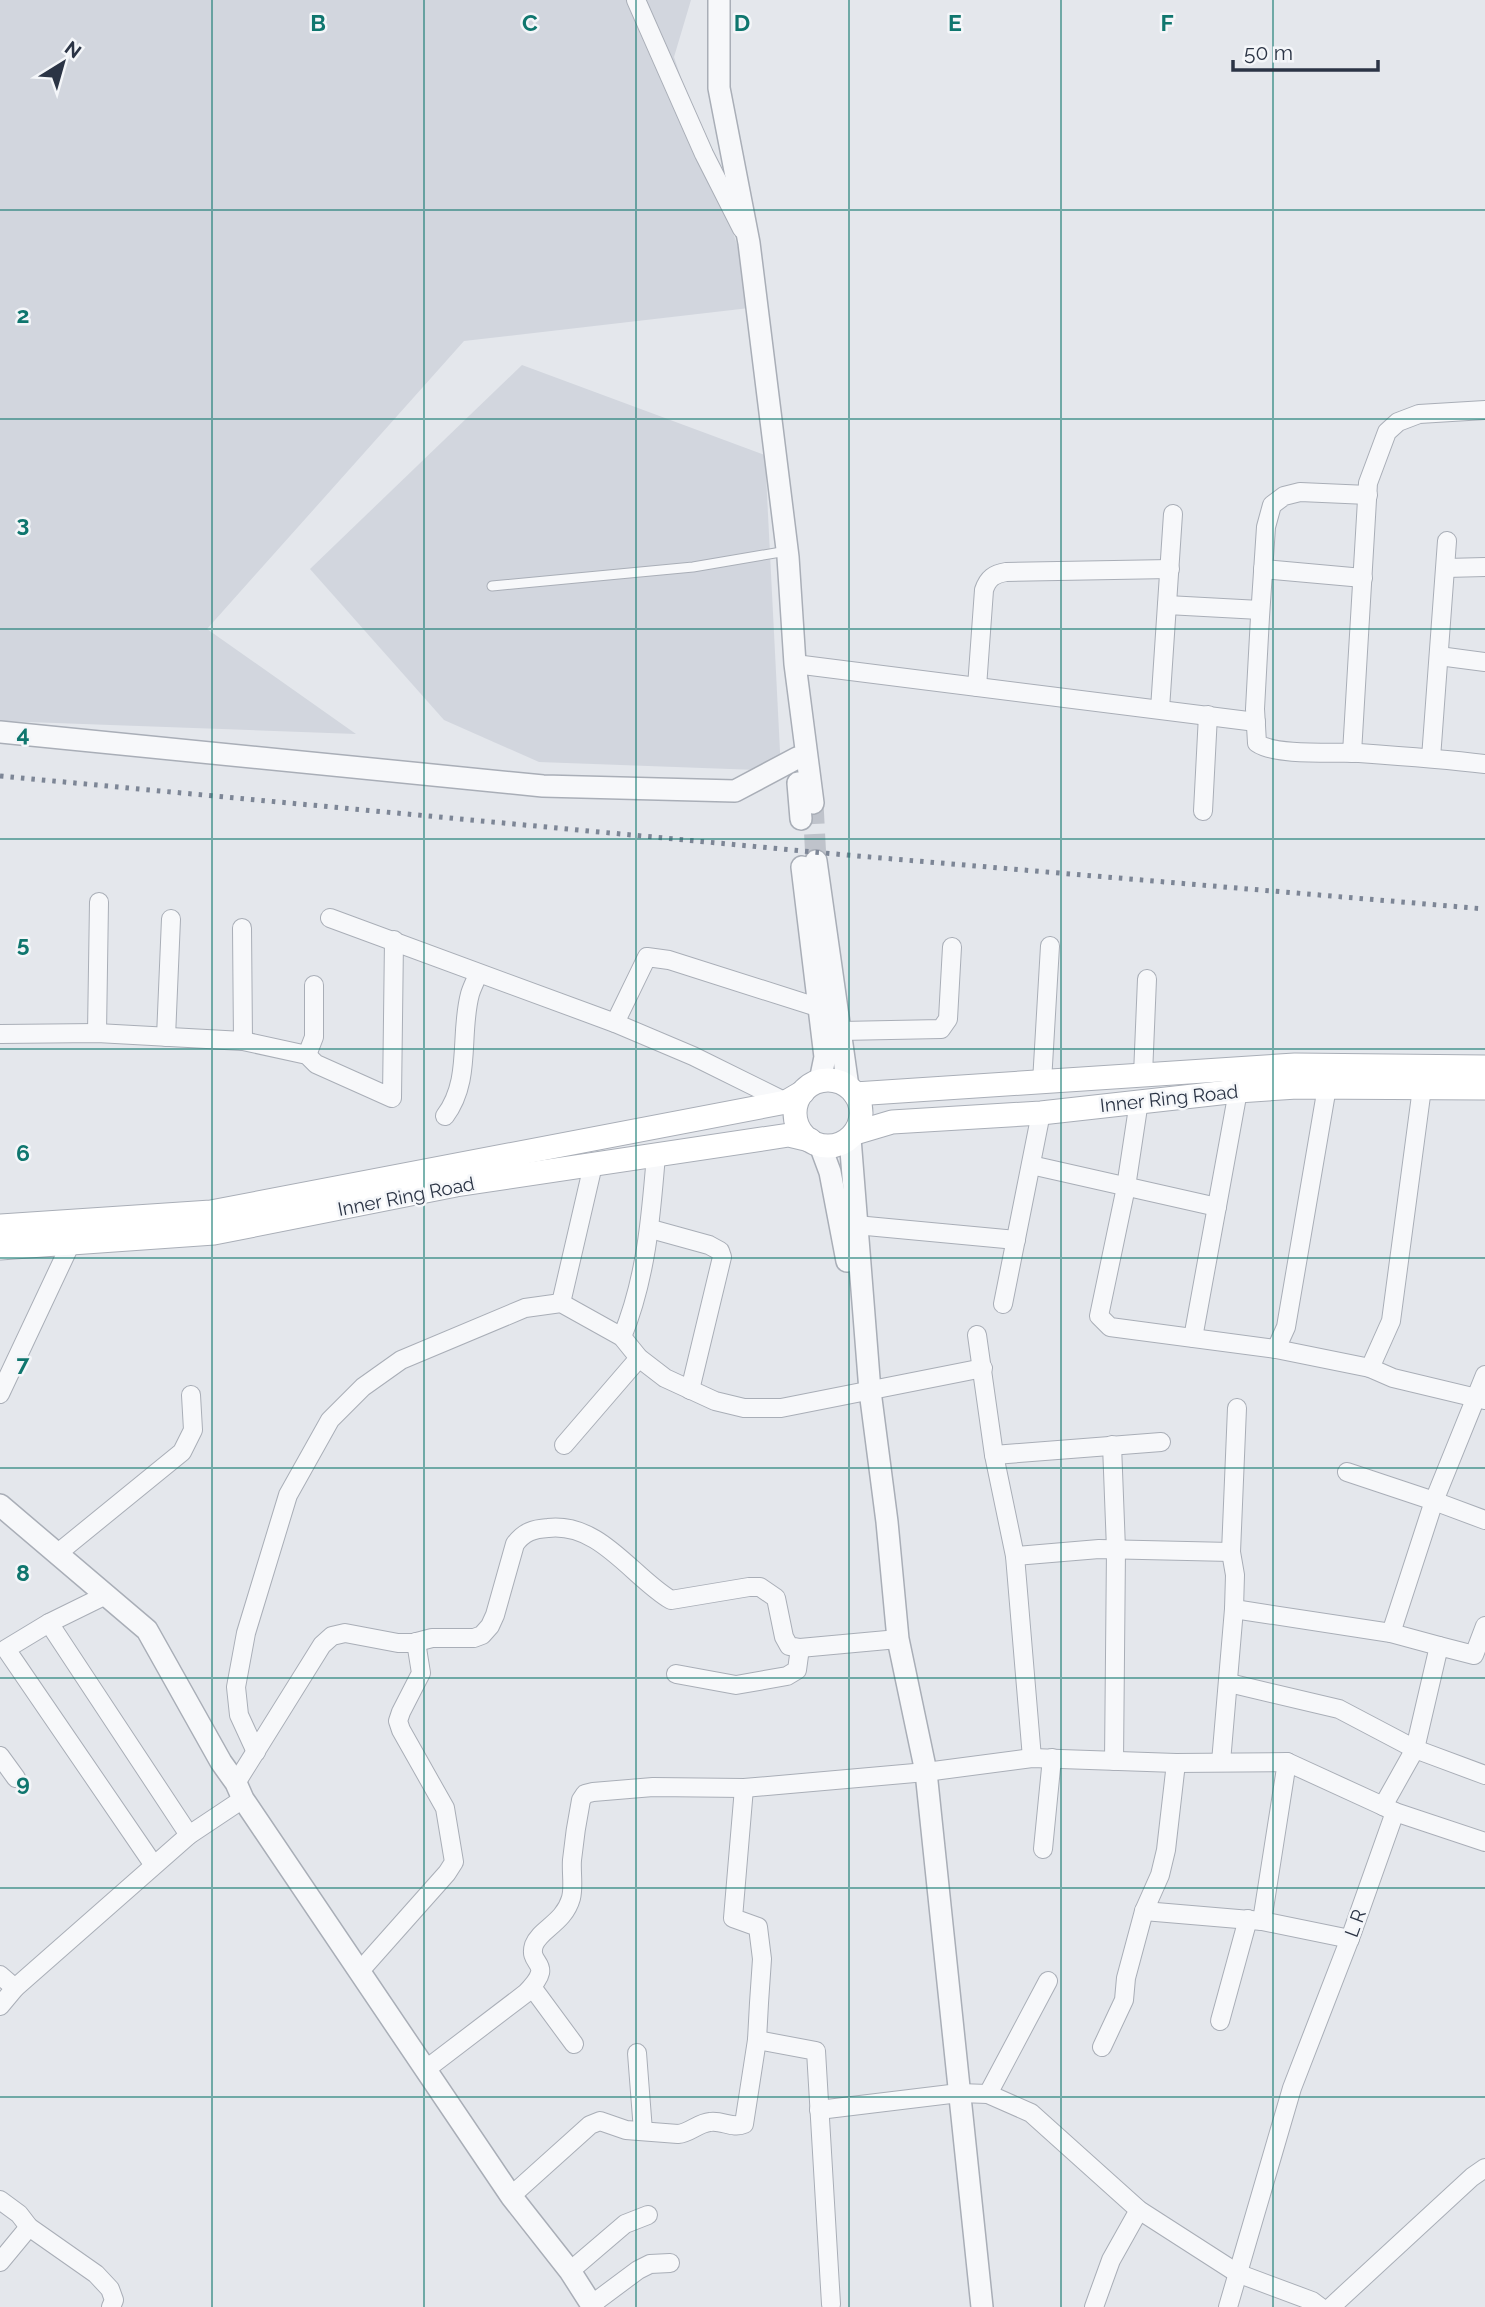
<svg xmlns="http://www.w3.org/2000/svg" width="1485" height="2307" viewBox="0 0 1485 2307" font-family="Raleway,sans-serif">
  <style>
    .built { fill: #d2d6de }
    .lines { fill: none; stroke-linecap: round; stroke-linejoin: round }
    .tertiary-tunnel { stroke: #bfc3cb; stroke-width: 21; stroke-dasharray: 21 10; stroke-linecap: butt }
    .service-casing { stroke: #a9aeb7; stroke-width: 11 }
    .minor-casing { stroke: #a9aeb7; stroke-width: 20 }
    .tertiary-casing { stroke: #a9aeb7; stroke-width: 24 }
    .secondary-casing { stroke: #a9aeb7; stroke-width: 25 }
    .service { stroke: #f7f8fa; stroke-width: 9 }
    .minor { stroke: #f7f8fa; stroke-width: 18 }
    .tertiary { stroke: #f7f8fa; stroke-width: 21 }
    .secondary { stroke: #fff; stroke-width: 23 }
    .rail { stroke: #7d8696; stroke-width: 5; stroke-dasharray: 3.5 7; stroke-linecap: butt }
    .grid { fill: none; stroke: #0f766e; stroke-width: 2; stroke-opacity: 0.55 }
    .labels { text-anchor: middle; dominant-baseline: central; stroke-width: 5; stroke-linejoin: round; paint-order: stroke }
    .street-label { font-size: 19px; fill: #2b3445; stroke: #f4f6f9 }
    .grid-label { font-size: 23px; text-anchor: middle; font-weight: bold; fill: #0f766e; stroke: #f4f6f9; stroke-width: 5; stroke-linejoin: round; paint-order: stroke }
  </style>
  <rect width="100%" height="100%" fill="#e4e7ec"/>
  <g class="built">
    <path d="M 0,0 L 691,0 L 674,57 L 758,307 L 464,341 L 207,629 L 356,734 L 0,721 Z"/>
    <path d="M 522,365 L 765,455 L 781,771 L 539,762 L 444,720 L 310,569 Z"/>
  </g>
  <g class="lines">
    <path class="tertiary-tunnel" d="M 813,803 L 816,861"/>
    <g class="service-casing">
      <path id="service" d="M 492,586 L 693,567 L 787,551"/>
    </g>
    <g class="minor-casing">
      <g id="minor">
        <path d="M 636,0 L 704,154 L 742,229"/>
        <path d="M 1368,495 L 1300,492 L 1284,496 L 1272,505 L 1266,527 L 1260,617 L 1255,709 L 1257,743 C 1275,756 1335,752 1359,753 C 1401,756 1443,759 1485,764"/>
        <path d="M 1446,568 L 1485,567"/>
        <path d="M 1263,569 L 1363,578"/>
        <path d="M 1167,605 L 1260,610"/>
        <path d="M 1439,656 L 1485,662"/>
        <path d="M 795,664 L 1256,722"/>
        <path d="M 977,687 L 984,590 C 988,578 994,574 1006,572 L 1170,569"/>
        <path d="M 1160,709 L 1173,514"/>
        <path d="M 1352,753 L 1368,483 L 1387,432 L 1398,422 L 1419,414 L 1485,410"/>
        <path d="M 1431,758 L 1447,541"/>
        <path d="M 1203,811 L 1208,715"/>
        <path d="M 330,918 L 615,1023 L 693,1056 L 786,1102"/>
        <path d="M 242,928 L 243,1041"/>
        <path d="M 615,1023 L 647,957 L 669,960 L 820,1008"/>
        <path d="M 841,1031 L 941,1029 L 948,1019 L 952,947"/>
        <path d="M 97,1033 L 99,902"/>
        <path d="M 0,1034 L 97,1033 L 243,1041 L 307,1055 L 316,1064 L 392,1098 L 394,940"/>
        <path d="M 166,1037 L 171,919"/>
        <path d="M 307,1055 L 314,1037 L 314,985"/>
        <path d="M 1143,1075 L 1147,979"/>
        <path d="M 1042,1082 L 1050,946"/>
        <path d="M 1139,1101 L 1126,1187 L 1099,1316 L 1110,1327 L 1276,1349 L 1370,1368 L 1393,1378 L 1485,1400"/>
        <path d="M 445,1116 C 472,1080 459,1035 470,994 C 472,987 476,980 478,974"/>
        <path d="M 1031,1165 L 1217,1207"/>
        <path d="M 856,1225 L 1016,1240"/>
        <path d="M 651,1229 L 709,1245 L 720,1251 L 722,1257 L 690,1390"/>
        <path d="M 561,1303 L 593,1165"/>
        <path d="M 1003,1304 L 1041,1113"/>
        <path d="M 977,1335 L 994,1455 L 1015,1556 L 1032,1758"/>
        <path d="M 622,1337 C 646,1279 651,1217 656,1155"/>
        <path d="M 1193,1338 L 1238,1091"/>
        <path d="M 1276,1349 L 1286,1327 L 1327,1087"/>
        <path d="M 1370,1368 L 1391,1321 L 1422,1088"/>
        <path d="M 0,1394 L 71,1243"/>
        <path d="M 564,1445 L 639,1358"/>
        <path d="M 1112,1445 L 1116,1549 L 1114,1761"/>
        <path d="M 994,1455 L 1161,1442"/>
        <path d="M 1347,1472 L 1434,1501 L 1485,1520"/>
        <path d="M 58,1553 L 182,1452 L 193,1430 L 191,1395"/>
        <path d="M 1015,1556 L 1099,1549 L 1231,1552"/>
        <path d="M 106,1595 L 49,1623 L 6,1649 L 153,1864"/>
        <path d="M 1234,1609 L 1391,1633 L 1439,1646"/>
        <path d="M 49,1623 L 189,1835"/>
        <path d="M 1391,1633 L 1434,1501 L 1485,1375"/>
        <path d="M 676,1674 L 736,1685 L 787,1676 L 797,1670 L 800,1648"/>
        <path d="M 1229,1683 L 1339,1709 L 1415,1749 L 1485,1775"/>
        <path d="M 256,1752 L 239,1715 L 236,1687 L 246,1633 L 288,1495 L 330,1420 L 363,1387 L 401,1360 L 525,1308 L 561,1303 L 622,1337 L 639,1358 L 665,1378 L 715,1401 L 744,1408 L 781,1408 L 983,1368"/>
        <path d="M 0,1756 L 16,1778"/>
        <path d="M 1221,1762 L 1234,1609 L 1235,1575 L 1231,1552 L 1237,1408"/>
        <path d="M 236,1783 L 322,1645 L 332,1636 L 345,1633 L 398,1643 L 413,1643 L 432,1638 L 474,1638 L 482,1635 L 490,1626 L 495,1615 L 515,1544 C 524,1532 533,1529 548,1528 C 600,1522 632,1577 671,1600 L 749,1587 L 760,1587 L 776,1598 L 784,1637 L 789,1646 L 800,1648 L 898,1639"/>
        <path d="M 1395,1812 L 1485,1842"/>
        <path d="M 1043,1849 L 1052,1758"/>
        <path d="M 1144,1911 L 1262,1921 L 1350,1939"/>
        <path d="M 1262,1921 L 1287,1762"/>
        <path d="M 359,1972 L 447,1873 L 454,1862 L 445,1808 L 401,1730 L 398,1721 L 401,1712 L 421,1673 L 416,1642"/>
        <path d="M 0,1975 L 15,1988"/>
        <path d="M 532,1987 L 574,2044"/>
        <path d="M 0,2006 L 15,1988 L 189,1835 L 243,1799"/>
        <path d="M 1220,2021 L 1248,1919"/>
        <path d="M 757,2040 L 816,2051 L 831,2304"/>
        <path d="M 1102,2047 L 1124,2000 L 1126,1978 L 1144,1911 L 1160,1875 L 1166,1850 L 1176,1763"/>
        <path d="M 637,2053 L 643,2131"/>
        <path d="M 425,2070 L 526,1993 C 557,1961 527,1967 534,1945 C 540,1929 564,1923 571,1898 C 574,1887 571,1872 572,1860 C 574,1840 577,1820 581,1800 L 585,1794 L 593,1792 L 653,1787 L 744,1788 L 926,1772 L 1032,1758 L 1176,1763 L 1287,1762 L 1383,1806"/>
        <path d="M 988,2094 L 1048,1981"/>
        <path d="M 819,2110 L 959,2093 L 988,2094 L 1031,2113 L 1139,2210 L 1237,2273 L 1312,2301 L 1320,2307"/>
        <path d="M 511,2196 L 590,2125 L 600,2121 L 626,2130 L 678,2134 C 690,2133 698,2123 710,2122 C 722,2120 733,2129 744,2124 L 757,2040 L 759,2003 L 762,1959 L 758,1927 L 733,1918 L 744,1788"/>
        <path d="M 0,2200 L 19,2214 L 29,2227 L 96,2274 L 110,2289 L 114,2300 L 111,2307"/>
        <path d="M 0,2262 L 29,2227"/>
        <path d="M 570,2271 L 625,2224 L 648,2215"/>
        <path d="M 591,2305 L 638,2270 L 650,2264 L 670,2263"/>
        <path d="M 1094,2307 L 1111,2260 L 1139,2210"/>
        <path d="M 1228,2307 L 1292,2088 L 1352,1933 L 1395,1812 L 1383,1806 L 1415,1749 L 1439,1646 L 1474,1655 L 1485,1626"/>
        <path d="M 1331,2307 L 1472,2177 L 1485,2168"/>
      </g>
    </g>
    <g class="tertiary-casing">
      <g id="tertiary">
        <path d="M 719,0 L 719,88 L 749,243 L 788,557 L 795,664 L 813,803"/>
        <path d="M 0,732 L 543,786 L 735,791 L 797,758"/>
        <path d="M 798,783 L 801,819"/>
        <path d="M 816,861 L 848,1087"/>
        <path d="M 802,867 L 825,1057 L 820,1081"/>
        <path d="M 850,1138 L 870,1391 L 887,1522 L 898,1639 L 926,1772 L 982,2307"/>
        <path d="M 820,1145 L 830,1172 L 847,1261"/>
        <path d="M 0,1505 L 147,1630 L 221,1762 L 236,1783 L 243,1799 L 511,2196 L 570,2271 L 593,2307"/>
      </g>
    </g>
    <g class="secondary-casing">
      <g id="secondary">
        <circle cx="828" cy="1113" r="33"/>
        <path d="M 855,1094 L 1295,1065 L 1485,1067"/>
        <path d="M 855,1133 L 892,1122 L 1041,1113 L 1238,1091 L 1297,1087 L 1485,1088"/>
        <path d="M 0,1226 L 211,1212 L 786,1102 L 803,1092"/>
        <path d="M 0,1248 L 214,1233 L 456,1185 L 789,1135 L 810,1140"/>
      </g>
    </g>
    <use href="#service" class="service"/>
    <use href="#minor" class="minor"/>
    <use href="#tertiary" class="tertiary"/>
    <use href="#secondary" class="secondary"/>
    <path class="rail" d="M 0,776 L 846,855 L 1485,909"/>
  </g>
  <path class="grid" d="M 212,0 L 212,2307M 424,0 L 424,2307M 636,0 L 636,2307M 849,0 L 849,2307M 1061,0 L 1061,2307M 1273,0 L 1273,2307M 0,210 L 1485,210M 0,419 L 1485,419M 0,629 L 1485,629M 0,839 L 1485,839M 0,1049 L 1485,1049M 0,1258 L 1485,1258M 0,1468 L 1485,1468M 0,1678 L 1485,1678M 0,1888 L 1485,1888M 0,2097 L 1485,2097"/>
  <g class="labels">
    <g class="street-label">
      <text transform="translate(1169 1098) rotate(-6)">Inner Ring Road</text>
      <text transform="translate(406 1196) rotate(-11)">Inner Ring Road</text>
      <text transform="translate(1355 1923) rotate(-70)">L R</text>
    </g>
  </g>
  <g class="grid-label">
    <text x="318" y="31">B</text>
    <text x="530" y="31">C</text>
    <text x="742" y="31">D</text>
    <text x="955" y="31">E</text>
    <text x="1167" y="31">F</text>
    <text x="23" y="323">2</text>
    <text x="23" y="532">3</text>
    <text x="23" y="742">4</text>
    <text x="23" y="952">5</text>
    <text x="23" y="1161">6</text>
    <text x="23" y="1371">7</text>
    <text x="23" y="1581">8</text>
    <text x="23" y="1791">9</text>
  </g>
  <g transform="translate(63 63) rotate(37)" stroke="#f4f6f9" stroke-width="5" paint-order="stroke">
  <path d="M0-5L12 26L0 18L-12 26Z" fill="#2b3445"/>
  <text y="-10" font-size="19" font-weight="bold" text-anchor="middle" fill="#2b3445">N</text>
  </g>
  <path d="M1233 60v10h145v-10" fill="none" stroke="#2b3445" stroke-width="3.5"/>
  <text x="1244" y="60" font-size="21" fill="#2b3445" stroke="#f4f6f9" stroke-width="5" paint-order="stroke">50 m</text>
</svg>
